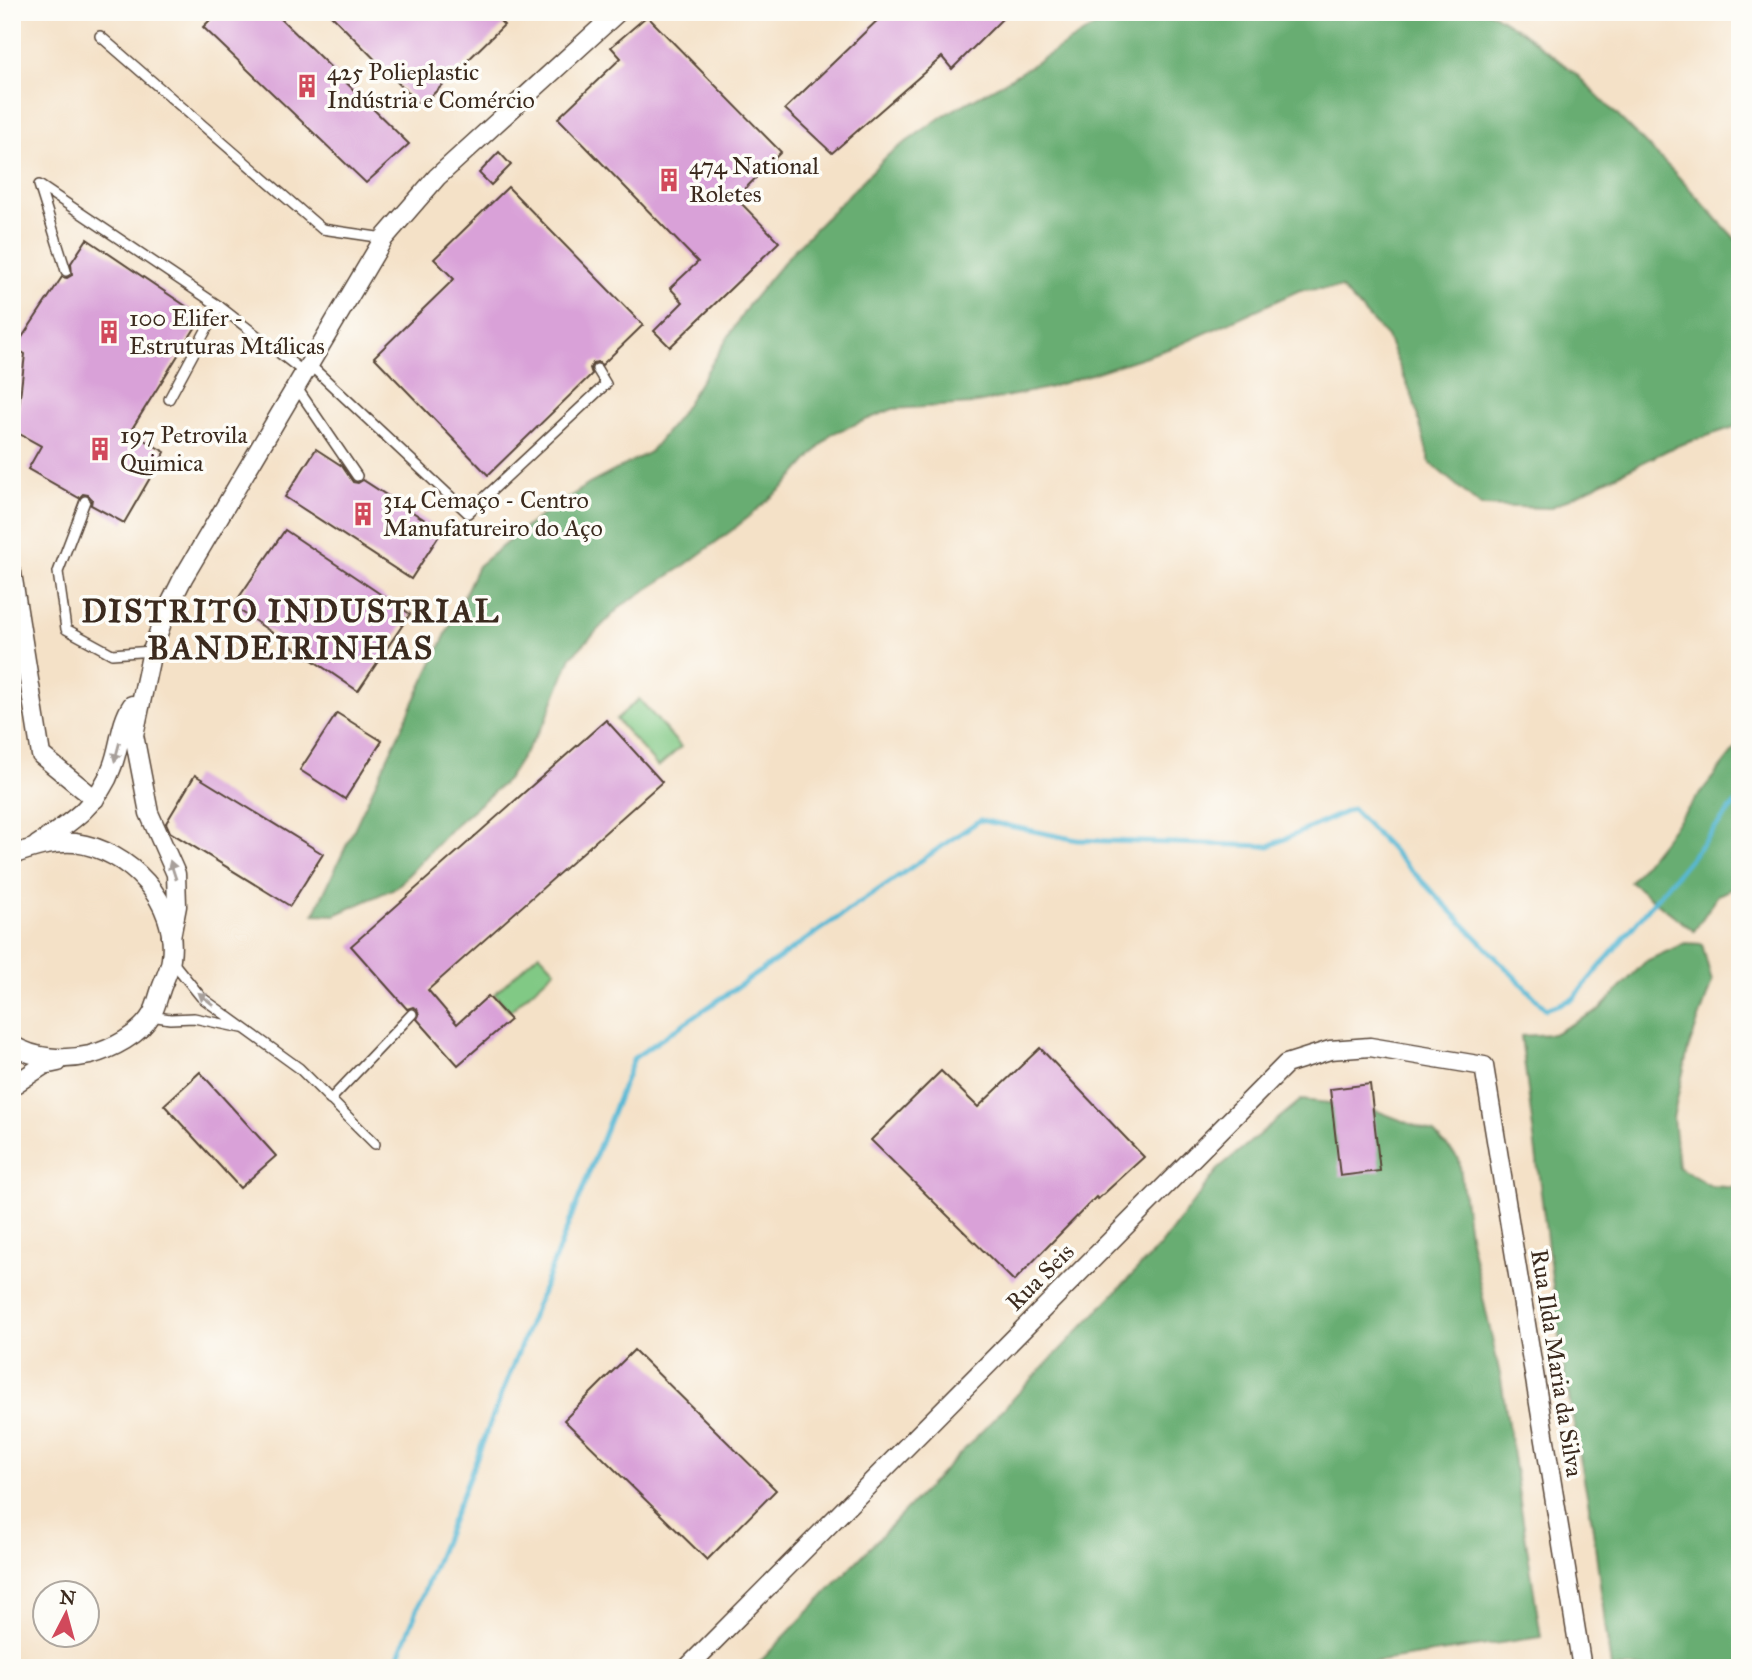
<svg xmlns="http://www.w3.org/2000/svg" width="1752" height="1680" viewBox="0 0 1752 1680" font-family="'IM FELL Great Primer',serif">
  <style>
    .green { fill: #81c985; stroke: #5e7a52; stroke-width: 2 }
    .forest { fill: #68ad72; stroke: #526c48; stroke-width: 2 }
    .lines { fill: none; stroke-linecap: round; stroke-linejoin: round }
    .stream { stroke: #56b8d4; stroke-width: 5 }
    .building { fill: #d9a1d8 }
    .service-casing { stroke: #574537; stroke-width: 12 }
    .minor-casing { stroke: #574537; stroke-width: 21 }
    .service { stroke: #fff; stroke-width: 9 }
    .minor { stroke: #fff; stroke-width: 18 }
    .oneway { fill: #a79f9a }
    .labels { text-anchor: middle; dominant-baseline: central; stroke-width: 7; stroke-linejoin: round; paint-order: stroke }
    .poi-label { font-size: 24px; fill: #3b2a1e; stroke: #fdfcf7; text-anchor: start }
    .street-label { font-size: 24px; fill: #3b2a1e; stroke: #fdfcf7 }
    .district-label { font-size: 32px; font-weight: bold; letter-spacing: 2px; fill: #3b2a1e; stroke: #fdfcf7 }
  </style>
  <rect width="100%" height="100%" fill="#fdfcf7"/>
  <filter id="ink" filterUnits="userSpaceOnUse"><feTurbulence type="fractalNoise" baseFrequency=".0143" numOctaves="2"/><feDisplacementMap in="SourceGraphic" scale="14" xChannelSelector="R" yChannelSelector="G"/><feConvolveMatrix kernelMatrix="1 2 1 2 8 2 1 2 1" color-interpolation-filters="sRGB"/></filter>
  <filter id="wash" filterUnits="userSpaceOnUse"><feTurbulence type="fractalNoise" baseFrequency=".00686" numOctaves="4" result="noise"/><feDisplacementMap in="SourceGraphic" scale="28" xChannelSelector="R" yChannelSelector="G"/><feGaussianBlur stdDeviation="1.57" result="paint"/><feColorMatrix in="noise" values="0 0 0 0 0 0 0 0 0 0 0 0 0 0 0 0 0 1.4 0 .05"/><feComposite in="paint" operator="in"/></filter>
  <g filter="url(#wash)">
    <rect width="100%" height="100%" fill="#f4e1c7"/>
    <g class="green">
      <path d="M 639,699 L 681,747 L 658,767 L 616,719 Z"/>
      <path d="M 539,953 L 555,970 L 510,1011 L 494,994 Z"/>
    </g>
    <g class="forest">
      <path d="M 1118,12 L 1490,12 L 1521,31 L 1575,73 L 1674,172 L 1740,244 L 1740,425 L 1674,447 L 1550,508 L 1481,506 L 1430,463 L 1413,398 L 1387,337 L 1341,288 L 1300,290 L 1177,346 L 1048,388 L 972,404 L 893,409 L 831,434 L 786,485 L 735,528 L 681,568 L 621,606 L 571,657 L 546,720 L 507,780 L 454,826 L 397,887 L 335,915 L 314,914 L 478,566 L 532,522 L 589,484 L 650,452 L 677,419 L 749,304 L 792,252 L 888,155 L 944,115 L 1003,83 Z"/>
      <path d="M 1740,743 L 1740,885 L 1718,895 L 1694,931 L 1630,882 Z"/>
      <path d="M 1685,943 L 1702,944 L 1712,982 L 1688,1050 L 1673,1118 L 1678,1167 L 1711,1186 L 1740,1188 L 1740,1668 L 1611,1668 L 1592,1522 L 1563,1365 L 1521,1036 L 1553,1034 L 1599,1010 L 1646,961 Z"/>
      <path d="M 1301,1100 L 1367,1107 L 1434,1133 L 1459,1159 L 1469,1235 L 1501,1379 L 1541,1637 L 1333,1668 L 754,1668 L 1160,1246 L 1220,1167 Z"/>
    </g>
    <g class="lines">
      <path class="stream" d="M 394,1668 L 634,1058 L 980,820 L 1077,840 L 1269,846 L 1352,809 L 1546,1009 L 1573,999 L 1740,798"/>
    </g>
    <g id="blocks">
      <g class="building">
        <path d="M 218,12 L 274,12 L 409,144 L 366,183 L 203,27 Z"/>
        <path d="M 328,12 L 491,12 L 504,25 L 421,106 Z"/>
        <path d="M 886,12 L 1009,12 L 952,69 L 942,57 L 832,153 L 785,109 Z"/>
        <path d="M 647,16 L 781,152 L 736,198 L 779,242 L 670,347 L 654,331 L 683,302 L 670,288 L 698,262 L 558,118 L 621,58 L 611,47 Z"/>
        <path d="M 499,152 L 511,165 L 491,185 L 479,173 Z"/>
        <path d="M 508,187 L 643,325 L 602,365 L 598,362 L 593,363 L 590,368 L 592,374 L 488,475 L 374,357 L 454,279 L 434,259 Z"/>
        <path d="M 87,239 L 202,317 L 130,432 L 165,452 L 124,523 L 91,505 L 92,499 L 88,495 L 83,494 L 79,498 L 28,469 L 41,446 L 16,432 L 25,354 L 15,348 L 62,277 L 67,278 L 72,275 L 71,263 Z"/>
        <path d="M 316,449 L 342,466 L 353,482 L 358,483 L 363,480 L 442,531 L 411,579 L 285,497 Z"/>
        <path d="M 285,530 L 410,614 L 358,691 L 233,606 Z"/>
        <path d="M 337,713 L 382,741 L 345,799 L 300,770 Z"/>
        <path d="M 606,720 L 662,782 L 428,990 L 457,1024 L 488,996 L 510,1020 L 458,1065 L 417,1019 L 419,1015 L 417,1009 L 413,1007 L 407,1009 L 351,946 Z"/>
        <path d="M 195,775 L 323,854 L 290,906 L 170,832 L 166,823 Z"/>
        <path d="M 1040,1048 L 1144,1157 L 1098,1199 L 1096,1197 L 1014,1281 L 871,1140 L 941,1071 L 978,1107 Z"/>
        <path d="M 200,1072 L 276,1156 L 240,1188 L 164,1105 Z"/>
        <path d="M 1370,1084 L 1380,1171 L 1340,1176 L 1330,1089 Z"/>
        <path d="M 634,1350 L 776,1490 L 707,1560 L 564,1420 Z"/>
      </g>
    </g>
  </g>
  <g filter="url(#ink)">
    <use href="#blocks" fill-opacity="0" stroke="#574537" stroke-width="2"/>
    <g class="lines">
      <g class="service-casing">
        <g id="service">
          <path d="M 100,36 L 322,229 L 384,238"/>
          <path d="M 66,271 L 39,185 L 219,306 L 305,373"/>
          <path d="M 310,365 L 468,513 L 606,384 L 597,369"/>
          <path d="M 297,388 L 357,476"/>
          <path d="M 169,399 L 219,306"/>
          <path d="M 85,501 L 58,572 L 66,629 L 112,654 L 152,651"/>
          <path d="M 172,961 L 201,997 L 299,1068 L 375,1144"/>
          <path d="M 151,1016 L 170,1019 L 194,1018 L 242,1028"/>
          <path d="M 330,1100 L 412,1014"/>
        </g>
      </g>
      <g class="minor-casing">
        <g id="minor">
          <path d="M 12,573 L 41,755 L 95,799"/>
          <path d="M 37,845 C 68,824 99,805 112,767 C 120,747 120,723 132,705"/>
          <path d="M 12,855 C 32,848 53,841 75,843 C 129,850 179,902 171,959 C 170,969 164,980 161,989 C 158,997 156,1007 152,1014 C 140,1035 112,1049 90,1055 C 64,1061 35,1059 12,1045"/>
          <path d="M 171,937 L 177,906 L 176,874 L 149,813 L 134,735 L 152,651 L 165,614 L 183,578 L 384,238 L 437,177 L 618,12"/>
          <path d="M 12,1086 L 44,1065 L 58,1062"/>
          <path d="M 687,1668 L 1286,1064 L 1330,1050 L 1370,1047 L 1484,1066 L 1582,1668"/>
        </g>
      </g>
      <use href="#service" class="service"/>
      <use href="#minor" class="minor"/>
    </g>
    <defs><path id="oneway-solid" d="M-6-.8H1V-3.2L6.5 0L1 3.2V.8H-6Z" transform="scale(1.75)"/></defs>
    <g class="oneway">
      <use href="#oneway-solid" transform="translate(117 752) rotate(105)"/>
      <use href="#oneway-solid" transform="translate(173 870) rotate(-108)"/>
      <use href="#oneway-solid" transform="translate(206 999) rotate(-140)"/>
    </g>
  </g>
  <defs>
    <g id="building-bare" transform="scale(1.89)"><path d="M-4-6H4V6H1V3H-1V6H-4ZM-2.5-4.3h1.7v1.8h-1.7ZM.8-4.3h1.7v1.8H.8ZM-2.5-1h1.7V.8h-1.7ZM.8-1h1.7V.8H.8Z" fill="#d1495b" stroke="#fdfcf7" stroke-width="2.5" paint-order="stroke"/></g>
  </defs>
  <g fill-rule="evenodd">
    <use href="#building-bare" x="307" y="86"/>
    <use href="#building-bare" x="669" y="180"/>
    <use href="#building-bare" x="109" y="332"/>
    <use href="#building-bare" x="100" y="449"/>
    <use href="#building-bare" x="363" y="514"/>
  </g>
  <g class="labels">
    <g class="poi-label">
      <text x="327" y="72">425 Polieplastic<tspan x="327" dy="28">Indústria e Comércio</tspan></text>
      <text x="689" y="166">474 National<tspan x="689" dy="28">Roletes</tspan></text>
      <text x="129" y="318">100 Elifer -<tspan x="129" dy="28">Estruturas Mtálicas</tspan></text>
      <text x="120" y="435">197 Petrovila<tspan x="120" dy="28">Quimica</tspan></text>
      <text x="383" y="500">314 Cemaço - Centro<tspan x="383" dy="28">Manufatureiro do Aço</tspan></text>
    </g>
    <g class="street-label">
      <text transform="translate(1040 1277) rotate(-45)">Rua Seis</text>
      <text transform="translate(1557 1363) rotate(81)">Rua Ilda Maria da Silva</text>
    </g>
    <g class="district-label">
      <text x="291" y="611">DISTRITO INDUSTRIAL<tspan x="291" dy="37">BANDEIRINHAS</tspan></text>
    </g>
  </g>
  <rect width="1752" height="1680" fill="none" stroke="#fdfcf7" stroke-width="42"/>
  <g transform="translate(66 1614) rotate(6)"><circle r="33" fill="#fdfcf7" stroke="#afa8a0" stroke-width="2"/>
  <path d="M0-5L12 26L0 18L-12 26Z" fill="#d1495b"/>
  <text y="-10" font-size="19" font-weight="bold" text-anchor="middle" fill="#3b2a1e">N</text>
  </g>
</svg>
